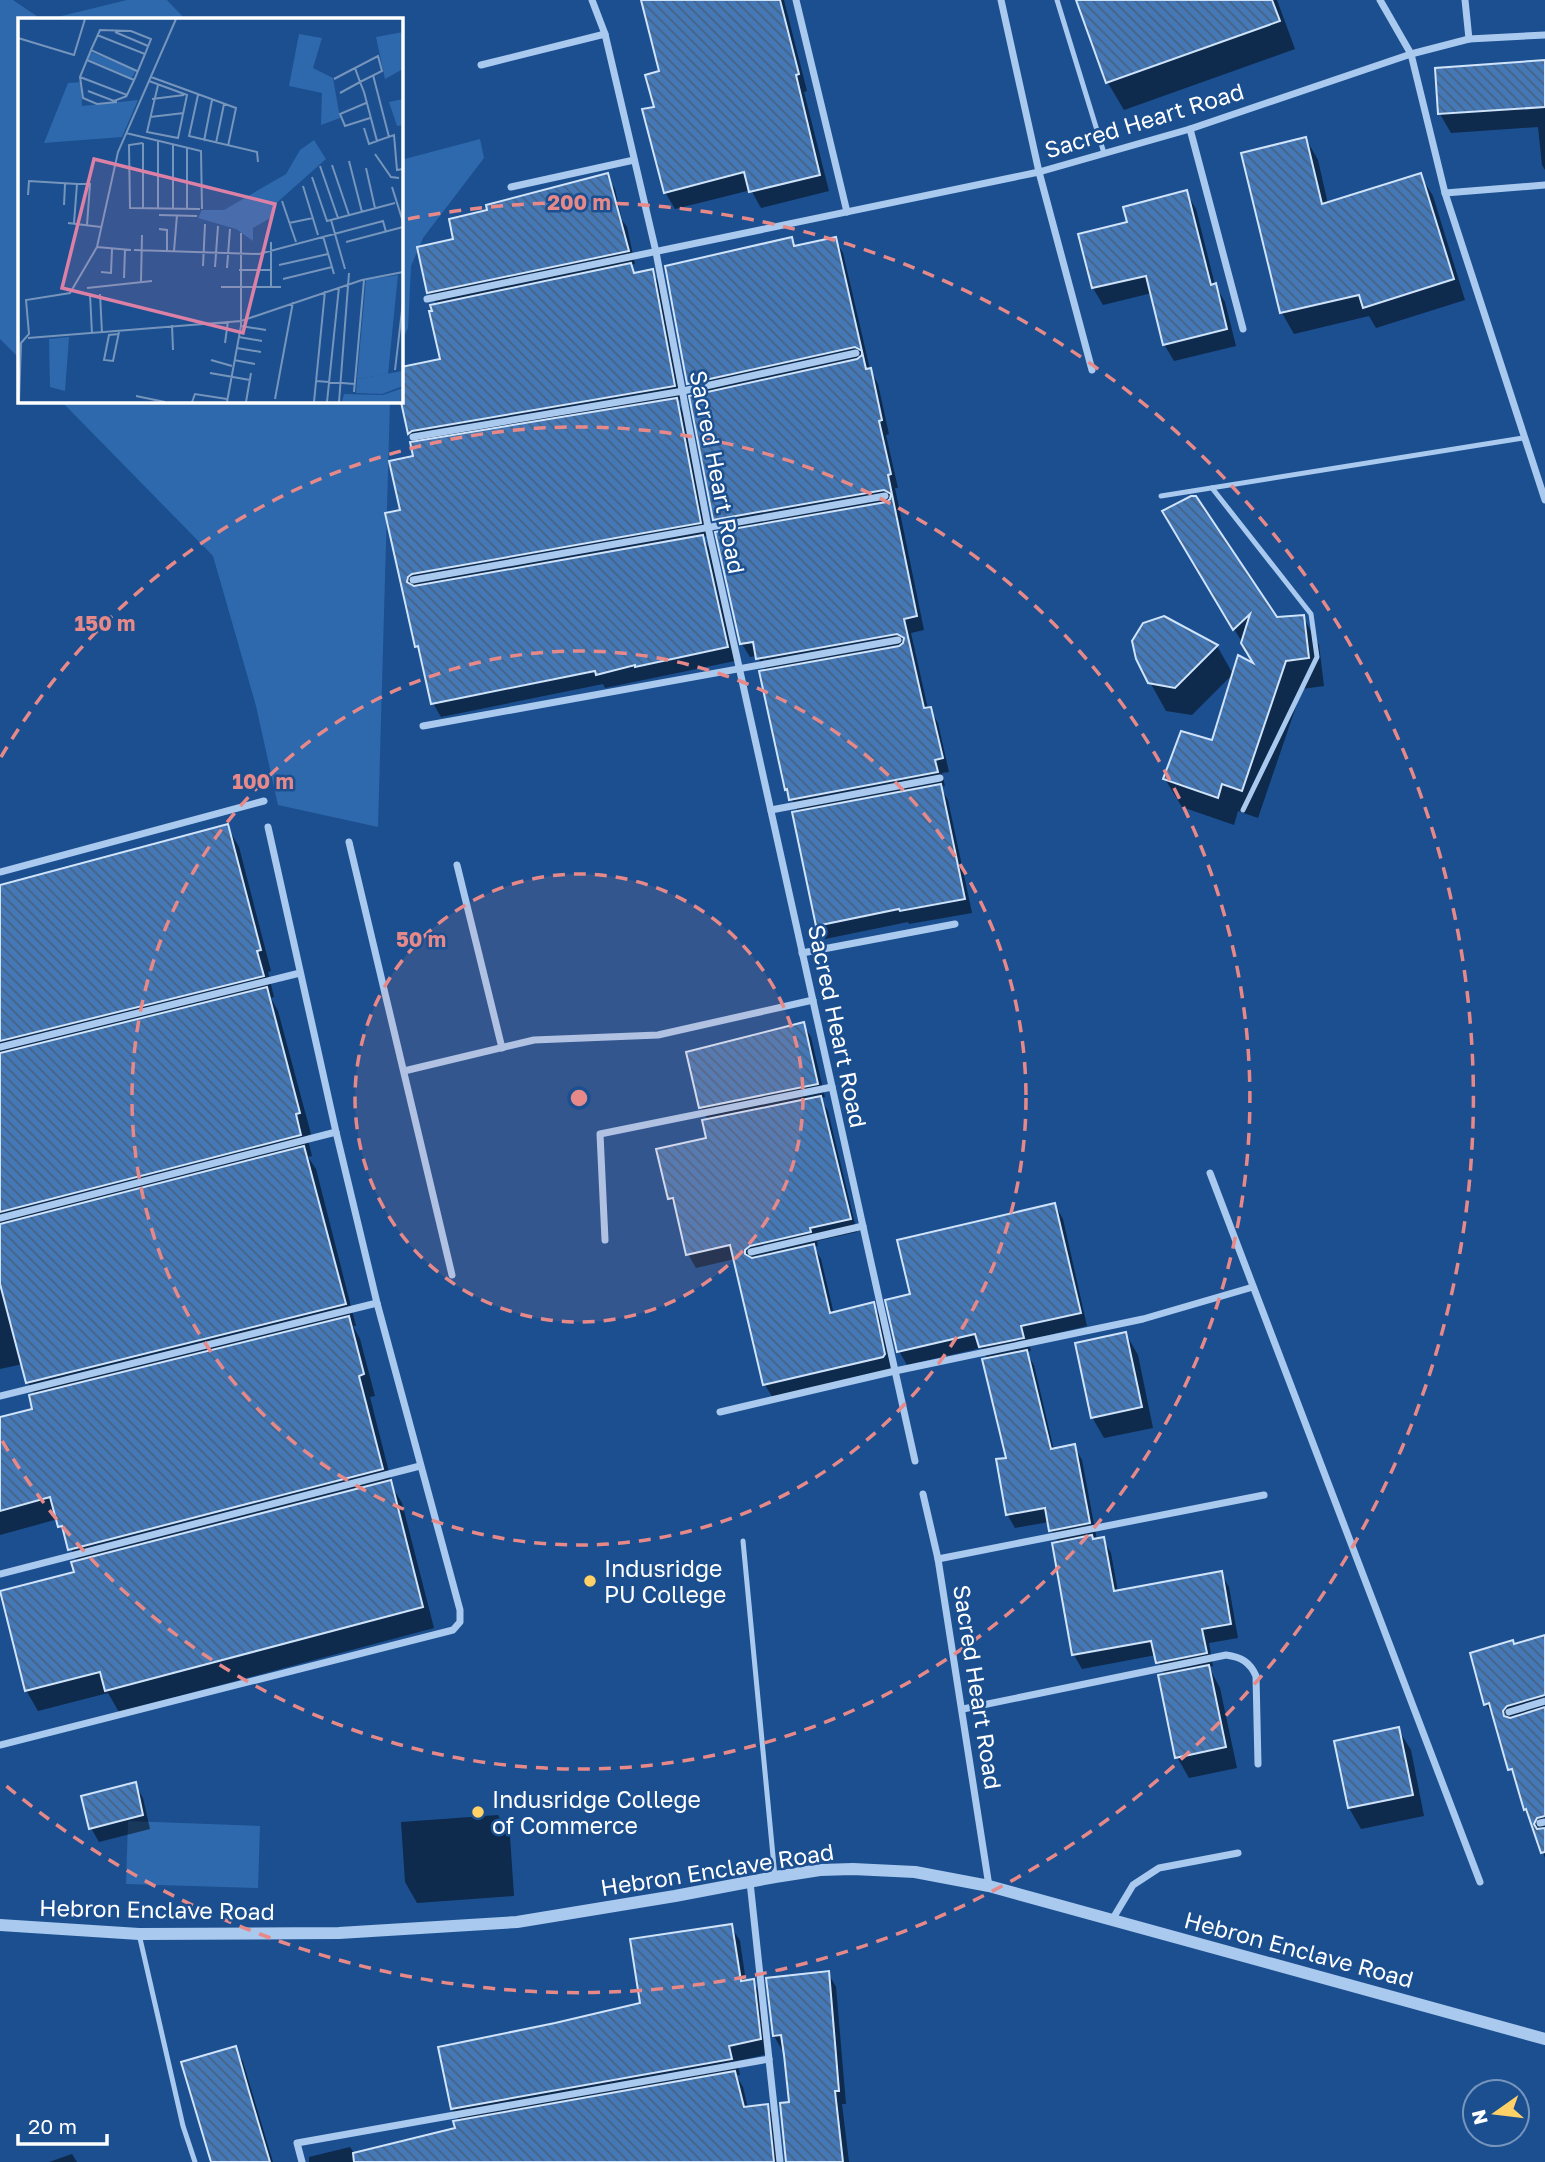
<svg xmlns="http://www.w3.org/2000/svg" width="1545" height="2162" viewBox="0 0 1545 2162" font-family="'Golos Text',sans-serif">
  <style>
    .green { fill: #2e69ad }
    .shadow { fill: #0007 }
    .building { fill: url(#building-back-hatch); stroke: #cfe3fa; stroke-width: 2 }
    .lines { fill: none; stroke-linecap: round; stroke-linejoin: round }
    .service { stroke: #a9c9ee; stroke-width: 5 }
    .minor { stroke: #a9c9ee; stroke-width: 7 }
    .tertiary { stroke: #a9c9ee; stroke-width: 12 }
    .ring { fill: none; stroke: #e88989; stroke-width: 3.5; stroke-dasharray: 12 9 }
    .poi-dot { fill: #ffd166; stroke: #1b4f8f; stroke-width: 2.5 }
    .labels { text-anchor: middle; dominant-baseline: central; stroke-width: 5; stroke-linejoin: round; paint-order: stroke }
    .street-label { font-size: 23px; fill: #fff; stroke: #1b4f8f }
    .poi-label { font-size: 23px; fill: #fff; stroke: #1b4f8f; text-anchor: start }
    .inset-road { fill: none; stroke: #7695bc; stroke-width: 2 }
    .view { fill: #dd80a5; fill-opacity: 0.15; stroke: #dd80a5; stroke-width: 3.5 }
    .inset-edge { fill: none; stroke: #fff; stroke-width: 3.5 }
    .centre { fill: #e88989; stroke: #1b4f8f; stroke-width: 3.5 }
    .ring-label { font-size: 21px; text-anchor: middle; font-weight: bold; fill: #e88989; stroke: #1b4f8f; stroke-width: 5; stroke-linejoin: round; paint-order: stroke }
  </style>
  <defs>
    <pattern id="building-back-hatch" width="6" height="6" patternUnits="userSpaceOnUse" patternTransform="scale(1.75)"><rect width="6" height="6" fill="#4478b7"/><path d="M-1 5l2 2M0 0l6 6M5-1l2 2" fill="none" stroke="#486282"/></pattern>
  </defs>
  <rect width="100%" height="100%" fill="#1b4f8f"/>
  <g class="green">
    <path d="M 0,0 L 13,0 L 41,19 L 19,19 L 19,358 L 0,339 Z"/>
    <path d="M 127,0 L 167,0 L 185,19 L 49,19 Z"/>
    <path d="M 480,139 L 484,158 L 423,238 L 411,266 L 408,328 L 401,342 L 401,160 Z"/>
    <path d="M 61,401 L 390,401 L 378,827 L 278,805 L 256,706 L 213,556 Z"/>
    <path d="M 128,1821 L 260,1826 L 258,1888 L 126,1884 Z"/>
  </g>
  <g class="shadow">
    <path d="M 643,0 L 784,0 L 807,91 L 804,92 L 829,191 L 761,208 L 751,190 L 675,209 L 665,192 L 656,108 L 661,73 Z"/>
    <path d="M 1078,0 L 1277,0 L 1295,49 L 1124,110 L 1108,83 Z"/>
    <path d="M 1545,61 L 1545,170 L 1542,165 L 1538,127 L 1451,133 L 1440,114 L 1437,70 Z"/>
    <path d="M 1306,139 L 1318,160 L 1328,204 L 1420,175 L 1433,196 L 1465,300 L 1376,328 L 1369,316 L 1294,334 L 1282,313 L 1244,154 Z"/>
    <path d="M 607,176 L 615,189 L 622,220 L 627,227 L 635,264 L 631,265 L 636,274 L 652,271 L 660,285 L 682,400 L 677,401 L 684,414 L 708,536 L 703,537 L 710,550 L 735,661 L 605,688 L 603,684 L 441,717 L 433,703 L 422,656 L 417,646 L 387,514 L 402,511 L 415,457 L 416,443 L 410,433 L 401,394 L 401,369 L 442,360 L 437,305 L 429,292 L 456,241 L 490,211 Z"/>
    <path d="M 1186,192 L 1196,209 L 1215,285 L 1225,302 L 1236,346 L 1174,361 L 1164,344 L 1152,293 L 1103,305 L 1093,288 L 1080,236 L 1129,223 Z"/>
    <path d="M 791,239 L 796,247 L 835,239 L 843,253 L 870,369 L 878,384 L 889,434 L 886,435 L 898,488 L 895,488 L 924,630 L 911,633 L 928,709 L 930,709 L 938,723 L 949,772 L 942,773 L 945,786 L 940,787 L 948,800 L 972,913 L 909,924 L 908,922 L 825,939 L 817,926 L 799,813 L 786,789 L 761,673 L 766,672 L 757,656 L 750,657 L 742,644 L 722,533 L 715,520 L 691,397 L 696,396 L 689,383 Z"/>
    <path d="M 1180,539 L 1276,619 L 1303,617 L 1319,645 L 1324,686 L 1302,689 L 1258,818 L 1238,811 L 1234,825 L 1182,807 L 1165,779 L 1214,742 L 1257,667 Z"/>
    <path d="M 1164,618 L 1217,646 L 1233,674 L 1192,715 L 1166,711 L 1150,682 Z"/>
    <path d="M 227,826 L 239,847 L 271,971 L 268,972 L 274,997 L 271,998 L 278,1011 L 311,1134 L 307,1136 L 312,1156 L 308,1157 L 316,1169 L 356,1326 L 353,1326 L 360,1339 L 375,1396 L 370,1397 L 393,1488 L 402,1503 L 434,1628 L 119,1712 L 108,1693 L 38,1711 L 26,1690 L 76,1573 L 77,1562 L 58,1519 L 0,1535 L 0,1419 L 34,1410 L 35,1395 L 28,1383 L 23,1364 L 0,1369 L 0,887 Z"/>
    <path d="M 803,1024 L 811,1037 L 825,1097 L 820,1098 L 828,1111 L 857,1232 L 817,1241 L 818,1246 L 814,1247 L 821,1259 L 834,1314 L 873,1304 L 881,1318 L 892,1369 L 773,1398 L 765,1385 L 735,1259 L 696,1268 L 688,1254 L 678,1212 L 670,1198 L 708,1139 L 708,1120 L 701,1107 Z"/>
    <path d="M 1055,1205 L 1063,1219 L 1087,1326 L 1028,1340 L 1031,1351 L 1026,1352 L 1034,1365 L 1054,1450 L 1074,1446 L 1082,1460 L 1097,1540 L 1103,1539 L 1111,1553 L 1118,1592 L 1221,1573 L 1229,1587 L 1238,1638 L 1209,1643 L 1213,1666 L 1209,1667 L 1220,1688 L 1237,1768 L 1189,1778 L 1177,1757 L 1165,1676 L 1156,1655 L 1082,1669 L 1074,1655 L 1054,1544 L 1059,1543 L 1051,1530 L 1049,1522 L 1015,1528 L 1007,1514 L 1008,1459 L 988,1360 L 981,1348 L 907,1365 L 899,1351 L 912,1295 Z"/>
    <path d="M 1126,1334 L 1138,1355 L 1153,1428 L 1104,1438 L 1092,1417 Z"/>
    <path d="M 1545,1637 L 1545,1858 L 1518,1783 L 1510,1769 L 1494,1718 L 1486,1704 L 1514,1646 Z"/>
    <path d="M 1398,1729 L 1411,1750 L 1424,1816 L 1361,1829 L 1349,1808 Z"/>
    <path d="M 135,1784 L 143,1798 L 150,1829 L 99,1842 L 91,1828 Z"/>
    <path d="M 498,1815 L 510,1836 L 514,1896 L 417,1903 L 405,1882 L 401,1822 Z"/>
    <path d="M 731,1926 L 740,1941 L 746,1982 L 753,1981 L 762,1997 L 768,2054 L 737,2061 L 740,2075 L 736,2075 L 743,2087 L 748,2108 L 767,2106 L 775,2120 L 779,2162 L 309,2162 L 309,2157 L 350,2147 L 354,2153 L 457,2129 L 460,2122 L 452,2109 L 440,2048 L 555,2025 L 642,2004 Z"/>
    <path d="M 828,1973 L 836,1987 L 846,2104 L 842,2104 L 849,2162 L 788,2162 L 791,2104 L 784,2049 L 782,2050 L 774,2036 L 768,1980 Z"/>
    <path d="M 235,2048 L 243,2062 L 273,2162 L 213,2162 Z"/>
    <path d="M 72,2154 L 77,2162 L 49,2162 Z"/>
  </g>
  <g class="building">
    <path d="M 641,0 L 780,0 L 799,74 L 796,75 L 820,175 L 749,192 L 744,172 L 664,193 L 642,109 L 654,107 L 645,75 L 659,71 Z"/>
    <path d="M 1076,0 L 1272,0 L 1280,21 L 1106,83 Z"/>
    <path d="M 1545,60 L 1545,107 L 1438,114 L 1435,68 Z"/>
    <path d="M 1306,137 L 1322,204 L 1421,173 L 1454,279 L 1363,308 L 1359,295 L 1280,313 L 1241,153 Z"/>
    <path d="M 608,173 L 629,251 L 427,293 L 417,247 L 453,239 L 449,219 L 487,210 L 486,205 Z"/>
    <path d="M 1187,190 L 1211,285 L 1216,283 L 1227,329 L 1163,345 L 1146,276 L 1092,288 L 1078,234 L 1127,222 L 1123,207 Z"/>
    <path d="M 792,237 L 794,246 L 836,237 L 866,369 L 871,368 L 882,420 L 879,421 L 891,474 L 888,475 L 917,616 L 904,619 L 924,708 L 931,707 L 943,758 L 935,760 L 938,772 L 789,800 L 787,789 L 785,790 L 759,671 L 899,646 L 903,643 L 904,638 L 897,634 L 756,659 L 753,642 L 740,644 L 715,532 L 886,502 L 890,499 L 891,494 L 884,490 L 713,520 L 689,396 L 857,359 L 862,355 L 862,351 L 855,347 L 687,384 L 665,266 Z"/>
    <path d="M 631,263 L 634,273 L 653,269 L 675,386 L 412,431 L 408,434 L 401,402 L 401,367 L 440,359 L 429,311 L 432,311 L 430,305 Z"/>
    <path d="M 677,398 L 701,523 L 412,574 L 408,577 L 407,582 L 414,586 L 703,535 L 728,647 L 635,667 L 635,665 L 596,675 L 595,671 L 431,704 L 418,646 L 415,647 L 385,513 L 400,510 L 389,461 L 413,456 L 410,442 Z"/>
    <path d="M 1191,496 L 1196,496 L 1277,617 L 1304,615 L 1309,658 L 1286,661 L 1242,791 L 1222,784 L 1218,798 L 1163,779 L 1181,731 L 1212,740 L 1238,655 L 1253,663 L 1241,643 L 1250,614 L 1233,630 L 1162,511 Z"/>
    <path d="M 1164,616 L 1218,645 L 1175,688 L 1148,683 L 1136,659 L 1132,641 L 1143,623 Z"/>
    <path d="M 941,784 L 965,899 L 900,911 L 899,909 L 816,926 L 792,812 Z"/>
    <path d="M 228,824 L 261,950 L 257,951 L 264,976 L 0,1041 L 0,885 Z"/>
    <path d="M 267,987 L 300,1113 L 296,1114 L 301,1135 L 0,1212 L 0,1053 Z"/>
    <path d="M 804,1022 L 818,1084 L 699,1108 L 686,1052 Z"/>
    <path d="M 821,1096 L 851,1219 L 810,1228 L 811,1232 L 750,1246 L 745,1250 L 745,1254 L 752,1258 L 814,1244 L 830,1313 L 874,1302 L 885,1354 L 883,1357 L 763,1385 L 730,1245 L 686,1255 L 673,1198 L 668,1199 L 656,1149 L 706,1138 L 702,1120 Z"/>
    <path d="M 304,1146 L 346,1304 L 26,1383 L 0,1284 L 0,1224 Z"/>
    <path d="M 1055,1203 L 1081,1313 L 1021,1326 L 1024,1338 L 979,1347 L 975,1334 L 897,1352 L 885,1300 L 910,1294 L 897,1240 Z"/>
    <path d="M 349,1316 L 364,1374 L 359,1376 L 383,1469 L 68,1550 L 62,1526 L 58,1527 L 50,1497 L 0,1511 L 0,1417 L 32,1409 L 29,1395 Z"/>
    <path d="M 1126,1332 L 1142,1407 L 1091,1418 L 1075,1343 Z"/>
    <path d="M 1027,1350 L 1051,1449 L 1075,1444 L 1090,1523 L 1049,1531 L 1045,1508 L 1006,1515 L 996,1459 L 1006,1458 L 982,1359 Z"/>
    <path d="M 391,1480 L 423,1607 L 105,1691 L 100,1672 L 25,1691 L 0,1591 L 74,1572 L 71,1562 Z"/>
    <path d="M 1092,1535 L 1093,1539 L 1104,1537 L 1114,1591 L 1222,1571 L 1231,1624 L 1202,1629 L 1207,1653 L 1156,1663 L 1151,1641 L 1072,1655 L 1052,1543 Z"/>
    <path d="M 1545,1635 L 1545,1695 L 1507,1706 L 1503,1711 L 1504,1716 L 1510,1718 L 1545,1707 L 1545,1816 L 1537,1818 L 1534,1824 L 1537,1829 L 1545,1828 L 1545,1852 L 1541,1853 L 1526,1809 L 1524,1810 L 1512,1769 L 1508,1770 L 1489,1703 L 1484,1705 L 1470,1653 L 1513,1640 L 1514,1644 Z"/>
    <path d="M 1209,1665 L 1226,1747 L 1175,1758 L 1158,1675 Z"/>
    <path d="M 1399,1727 L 1413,1795 L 1348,1808 L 1334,1741 Z"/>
    <path d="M 136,1782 L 143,1815 L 89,1829 L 81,1796 Z"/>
    <path d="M 732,1924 L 741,1981 L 754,1979 L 761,2039 L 729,2046 L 732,2059 L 451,2109 L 438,2047 L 555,2023 L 640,2003 L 630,1939 Z"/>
    <path d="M 829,1971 L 839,2091 L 835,2091 L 843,2162 L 786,2162 L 780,2103 L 789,2102 L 784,2055 L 781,2035 L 773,2036 L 766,1978 Z"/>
    <path d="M 236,2046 L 248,2088 L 270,2162 L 211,2162 L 181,2062 Z"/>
    <path d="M 735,2071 L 744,2107 L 768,2104 L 774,2162 L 354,2162 L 353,2153 L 455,2128 L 453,2121 Z"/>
  </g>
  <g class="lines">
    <g class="service">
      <path d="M 1057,0 L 1104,153"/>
      <path d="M 1212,488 L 1311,614 L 1317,657 L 1243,810"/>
      <path d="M 1161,496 L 1523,438"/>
      <path d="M 743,1541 L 775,1877"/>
      <path d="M 139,1934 L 183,2126 L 195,2162"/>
    </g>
    <g class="minor">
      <path d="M 592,0 L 605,34 L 656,252 L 708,527 L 915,1461"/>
      <path d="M 796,0 L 847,212"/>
      <path d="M 1001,0 L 1039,172 L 1092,370"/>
      <path d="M 1380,0 L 1411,54 L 1445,193 L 1545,500"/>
      <path d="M 1465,0 L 1469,39"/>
      <path d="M 481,65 L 605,34"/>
      <path d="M 1190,129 L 1243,329"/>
      <path d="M 511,187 L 634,160"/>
      <path d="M 1445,193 L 1545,185"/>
      <path d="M 427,299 L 1039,172 L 1190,129 L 1411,54 L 1469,39 L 1545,35"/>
      <path d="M 413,437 L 683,391 L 856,353"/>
      <path d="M 413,580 L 885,496"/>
      <path d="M 423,726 L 898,640"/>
      <path d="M 771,810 L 940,778"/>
      <path d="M 349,842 L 452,1275"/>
      <path d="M 457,865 L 502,1048"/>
      <path d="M 0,872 L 264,801"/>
      <path d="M 802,953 L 955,924"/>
      <path d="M 0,1047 L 300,973"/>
      <path d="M 404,1071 L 534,1040 L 658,1035 L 813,1000"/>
      <path d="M 1210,1173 L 1480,1882"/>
      <path d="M 0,1218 L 336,1132"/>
      <path d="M 605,1240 L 600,1134 L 832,1087"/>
      <path d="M 751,1252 L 863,1226"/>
      <path d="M 0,1396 L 377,1303"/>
      <path d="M 720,1412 L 895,1371 L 1143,1319 L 1253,1287"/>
      <path d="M 923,1494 L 938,1559 L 989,1886"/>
      <path d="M 938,1559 L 1264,1495"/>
      <path d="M 0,1574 L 420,1466"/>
      <path d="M 963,1709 L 1226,1655 C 1241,1657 1250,1662 1256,1676 L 1258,1764"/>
      <path d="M 1509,1712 L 1545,1701"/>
      <path d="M 0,1745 L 453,1630 L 460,1622 L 460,1610 L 377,1303 L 336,1132 L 268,827"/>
      <path d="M 1540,1823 L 1545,1822"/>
      <path d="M 750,1882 L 780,2162"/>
      <path d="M 1112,1920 L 1133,1885 L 1159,1868 L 1238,1853"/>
      <path d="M 302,2162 L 297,2143 L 769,2059"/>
    </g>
    <path class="tertiary" d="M 0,1925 L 139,1934 L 339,1933 L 517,1922 L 675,1896 L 775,1877 L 820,1870 L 853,1869 L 915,1872 L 989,1886 L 1545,2039"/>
  </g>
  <circle cx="579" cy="1098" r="224" fill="#e88989" fill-opacity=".12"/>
  <g class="ring">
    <circle cx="579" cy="1098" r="224"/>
    <circle cx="579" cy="1098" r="447"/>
    <path d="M1 757A671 671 0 1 1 1 1439"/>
    <path d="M408 219A895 895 0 1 1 4 1784"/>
  </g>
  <g class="poi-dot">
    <circle cx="590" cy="1581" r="7"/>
    <circle cx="478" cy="1812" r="7"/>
  </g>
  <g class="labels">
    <g class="street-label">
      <text transform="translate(1144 120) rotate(-17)">Sacred Heart Road</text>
      <text transform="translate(718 472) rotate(79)">Sacred Heart Road</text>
      <text transform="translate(838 1026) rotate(78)">Sacred Heart Road</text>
      <text transform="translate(978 1687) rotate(81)">Sacred Heart Road</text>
      <text transform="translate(717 1869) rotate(-9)">Hebron Enclave Road</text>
      <text transform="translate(157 1909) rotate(1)">Hebron Enclave Road</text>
      <text transform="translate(1299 1949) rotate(15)">Hebron Enclave Road</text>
    </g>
    <g class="poi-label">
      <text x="604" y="1568">Indusridge<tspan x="604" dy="26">PU College</tspan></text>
      <text x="492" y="1799">Indusridge College<tspan x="492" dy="26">of Commerce</tspan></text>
    </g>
  </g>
  <g transform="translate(18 18)">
    <rect width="385" height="385" fill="#1b4f8f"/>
    <path d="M 385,14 L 385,51 L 367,61 L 358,19 ZM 281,16 L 304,20 L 295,50 L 315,60 L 322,100 L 303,107 L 304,75 L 271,68 ZM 63,64 L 64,88 L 120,82 L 104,119 L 26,125 L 50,65 ZM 385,81 L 385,107 L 379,108 L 371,84 ZM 296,122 L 308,141 L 254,189 L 254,199 L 235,210 L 235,223 L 218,211 L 180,200 L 184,192 L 206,192 L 268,156 L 282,132 ZM 380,257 L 370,356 L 339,361 L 348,262 ZM 51,319 L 51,320 L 47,373 L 32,369 L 31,321 ZM 385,370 L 385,384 L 324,384 L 326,376 L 365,377 Z" fill="#2e69ad"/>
    <path d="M 385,353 L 385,368 L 364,376 L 338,375 L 339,361 Z" fill="#2e69ad"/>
    <path d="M 73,34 L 118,52 L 114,60 L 70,41 Z" fill="#2e69ad"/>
    <path class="inset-road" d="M 97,14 L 130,28M 0,20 L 56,37 L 67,1M 73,32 L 82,12 L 113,13 L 133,21 L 127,36M 69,42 L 116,62M 355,57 L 371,119M 62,59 L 109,77 L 117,60 L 127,36 L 79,17M 133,59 L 218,90 L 210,128M 316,61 L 337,50M 131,63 L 169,77 L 160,120 L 129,114 L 140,67M 70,73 L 96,83 L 109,78M 322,75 L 342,64 L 364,53 L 360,38 L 337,50 L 342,64 L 346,74 L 359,123 L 376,117 L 379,152 L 385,151M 180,77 L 171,118 L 239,134 L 240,144M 134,81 L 166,77M 99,84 L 79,86 L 65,80 L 62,59 L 73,32 L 119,53M 348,85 L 322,96 L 327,108 L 352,100M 132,99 L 166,95M 346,110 L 351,126 L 359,123M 108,115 L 183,133 L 184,191M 186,123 L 194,82M 125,125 L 111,127 L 112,190 L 182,191M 125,125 L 125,190M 198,125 L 206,86M 155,127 L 155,190M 357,136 L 373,159 L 381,160M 331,143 L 344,194M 314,147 L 331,197M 302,148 L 320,200M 348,150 L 357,190M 294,159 L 309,203 L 377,185M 59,166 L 72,166 L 69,207M 285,168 L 300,217M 374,169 L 385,204M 10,177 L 11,163 L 59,166 L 56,205M 264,183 L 278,224M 46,187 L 47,166M 140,190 L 140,123M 169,191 L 169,130M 141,197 L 179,198M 313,202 L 327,251M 50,205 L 83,209M 271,205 L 295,200M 141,211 L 149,212 L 149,233M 305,218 L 316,256M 253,224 L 253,270M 328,224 L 385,209M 79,229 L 113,232M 116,232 L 241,236 L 365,203 L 368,214M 156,233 L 159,197M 261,247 L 310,236M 185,248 L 187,206M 197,249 L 200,208M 209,250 L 212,211M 221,252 L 254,252M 83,254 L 93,255 L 94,231M 106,260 L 107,232M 265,261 L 314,249M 123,263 L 124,217M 203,269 L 263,269M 69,270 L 134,263M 72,276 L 74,316M 82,276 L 84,315M 154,307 L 155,332M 223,308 L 248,312M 101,316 L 91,317 L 86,342 L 95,343 L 101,314M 221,319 L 244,323M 10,320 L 223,303 L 344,262 L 385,254M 207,325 L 210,303M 219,330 L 243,334M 193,342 L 214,348M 216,342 L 237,346M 377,352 L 385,284M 192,355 L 232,362M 298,363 L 337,366M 336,374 L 346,262M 118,378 L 147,384M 257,381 L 275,284M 1,384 L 3,325 L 11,316 L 8,282 L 52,275 L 79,229 L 100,134 L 158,1M 174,384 L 177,376 L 209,381M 209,384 L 223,308 L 223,215M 228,384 L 233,355M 296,384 L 307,273M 309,384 L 321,269M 321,384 L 331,255"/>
    <path class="view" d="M 76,141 L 257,186 L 225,315 L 44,270 Z"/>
    <rect width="385" height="385" class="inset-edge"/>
  </g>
  <circle cx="579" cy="1098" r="10" class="centre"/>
  <g class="ring-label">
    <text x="579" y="210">200 m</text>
    <text x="105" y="631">150 m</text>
    <text x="263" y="789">100 m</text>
    <text x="421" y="947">50 m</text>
  </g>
  <g transform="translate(1496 2113) rotate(256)"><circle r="33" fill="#1b4f8f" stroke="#7695bc" stroke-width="2"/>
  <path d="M0-5L12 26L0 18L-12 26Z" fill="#ffd166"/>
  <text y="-10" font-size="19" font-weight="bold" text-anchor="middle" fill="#ffffff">N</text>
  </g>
  <path d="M18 2134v10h89v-10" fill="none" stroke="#ffffff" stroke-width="3.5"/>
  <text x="28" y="2134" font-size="21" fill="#ffffff" stroke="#1b4f8f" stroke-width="5" paint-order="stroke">20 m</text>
</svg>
